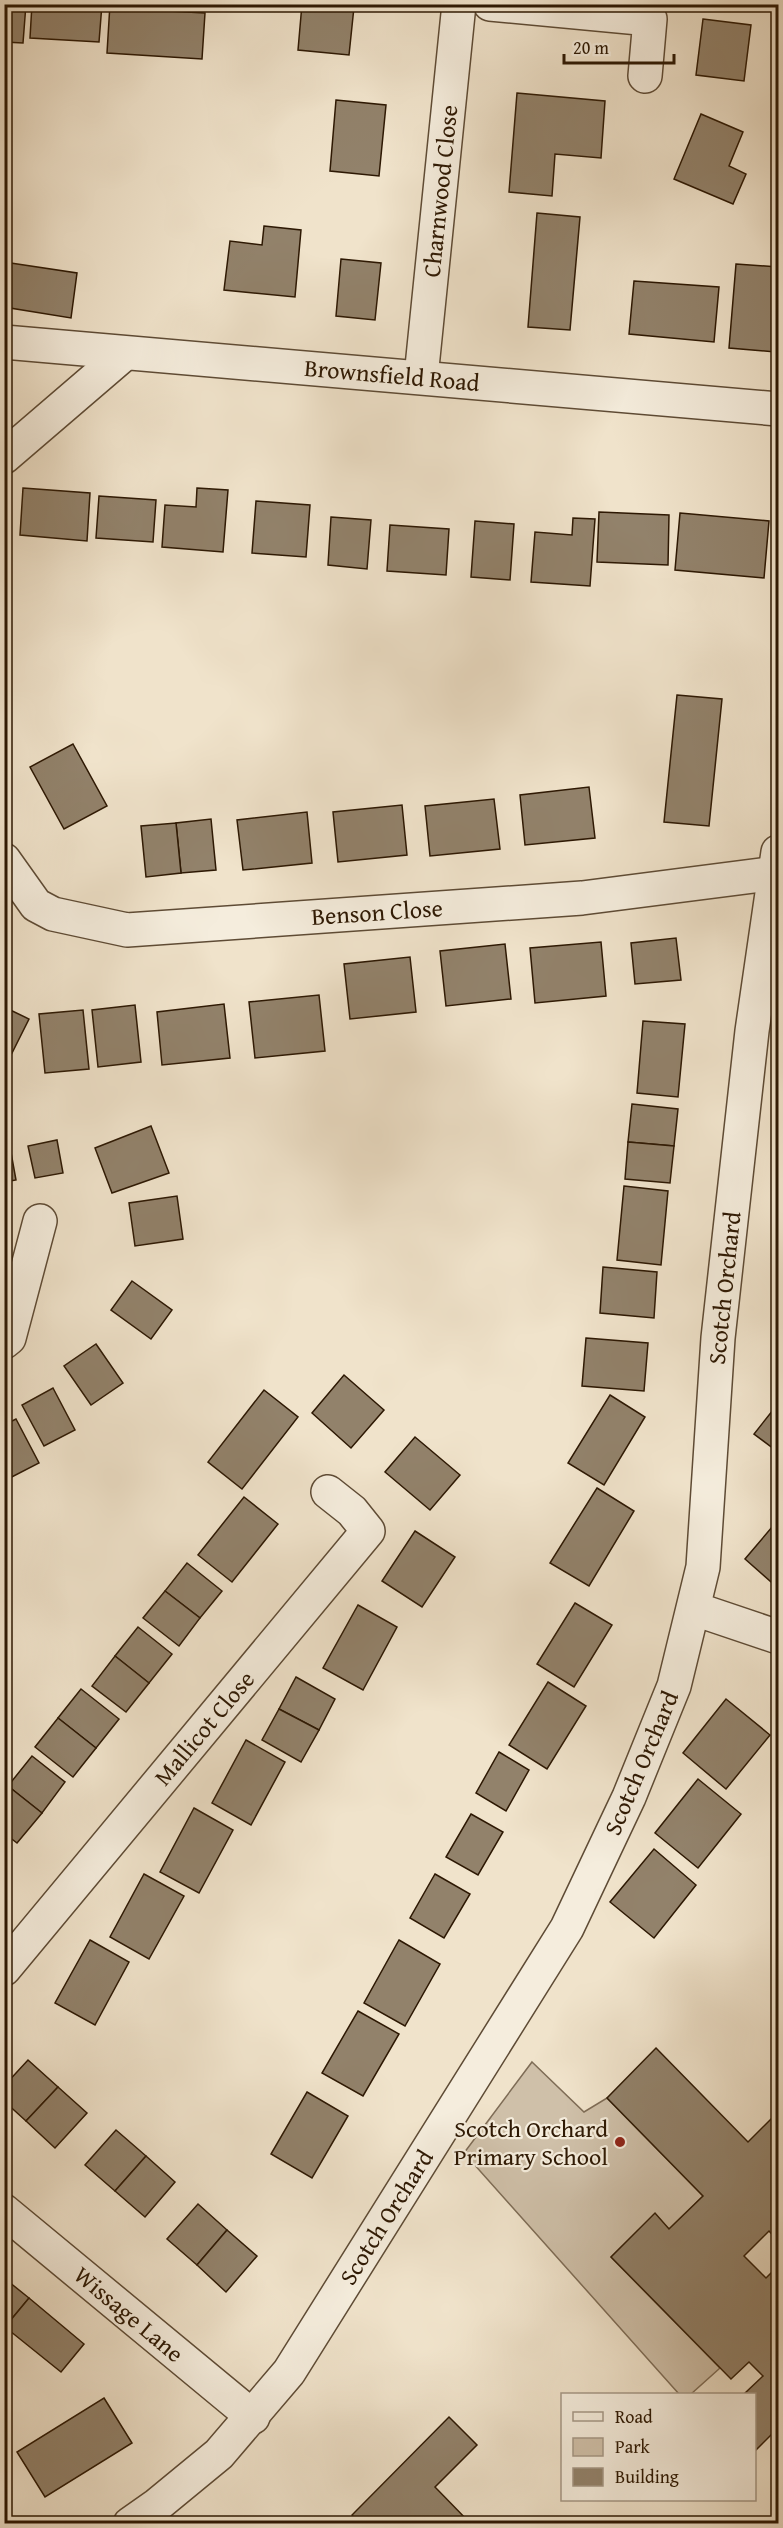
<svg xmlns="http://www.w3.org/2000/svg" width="783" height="2528" viewBox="0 0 783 2528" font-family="'Gentium Book Plus',serif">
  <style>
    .green { fill: #cfc0a9; stroke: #7e6c56; stroke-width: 1.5 }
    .building { fill: #92826b; stroke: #2d1803; stroke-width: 1.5 }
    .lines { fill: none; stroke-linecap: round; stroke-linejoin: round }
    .minor-casing { stroke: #5e4b35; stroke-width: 36 }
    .minor { stroke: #f5eddd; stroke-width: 33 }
    .poi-dot { fill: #8f2418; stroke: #f5eddd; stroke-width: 2 }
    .labels { text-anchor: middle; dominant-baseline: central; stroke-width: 4.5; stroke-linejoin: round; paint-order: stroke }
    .street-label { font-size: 24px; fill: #2d1803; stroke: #f5eddd }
    .poi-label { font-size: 24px; fill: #2d1803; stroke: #f5eddd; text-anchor: end }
  </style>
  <rect width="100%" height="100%" fill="#f0e3cb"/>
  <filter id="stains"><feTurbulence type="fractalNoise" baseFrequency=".00333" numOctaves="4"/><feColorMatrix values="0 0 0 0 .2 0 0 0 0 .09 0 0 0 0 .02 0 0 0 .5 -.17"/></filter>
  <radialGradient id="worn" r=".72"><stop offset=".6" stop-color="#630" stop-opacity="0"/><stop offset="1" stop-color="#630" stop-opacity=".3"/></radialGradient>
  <path class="green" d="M 532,2062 L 584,2112 L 607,2098 L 703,2196 L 669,2229 L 655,2214 L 611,2257 L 720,2368 L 691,2394 L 679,2394 L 464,2153 Z"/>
  <g class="building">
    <path d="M 4,4 L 26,4 L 23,43 L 4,42 Z"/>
    <path d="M 32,4 L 102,4 L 99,42 L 30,38 Z"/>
    <path d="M 110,4 L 150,4 L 150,10 L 205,13 L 202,59 L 107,53 Z"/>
    <path d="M 302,4 L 354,7 L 349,55 L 298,50 Z"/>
    <path d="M 703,19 L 751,25 L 744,81 L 696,75 Z"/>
    <path d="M 517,93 L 605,101 L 601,158 L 555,154 L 552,196 L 509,192 Z"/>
    <path d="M 336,100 L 386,105 L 379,176 L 330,171 Z"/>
    <path d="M 701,114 L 743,132 L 729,166 L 746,174 L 733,204 L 674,179 Z"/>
    <path d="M 537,213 L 580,217 L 570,330 L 528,327 Z"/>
    <path d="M 264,226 L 301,230 L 295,297 L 224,290 L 230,241 L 262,245 Z"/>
    <path d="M 341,259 L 381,263 L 375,320 L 336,316 Z"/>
    <path d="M 4,262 L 77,273 L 71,318 L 4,307 Z"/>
    <path d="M 736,264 L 778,267 L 778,314 L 775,352 L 729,348 Z"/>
    <path d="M 634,281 L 719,287 L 714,342 L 629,334 Z"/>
    <path d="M 23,488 L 90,493 L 87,541 L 20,535 Z"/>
    <path d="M 197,488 L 228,490 L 223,552 L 162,547 L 165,505 L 196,507 Z"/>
    <path d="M 99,496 L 156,500 L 153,542 L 96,538 Z"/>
    <path d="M 256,501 L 310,505 L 306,557 L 252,553 Z"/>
    <path d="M 599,512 L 669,515 L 668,565 L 597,562 Z"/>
    <path d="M 680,513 L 769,521 L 764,578 L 675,570 Z"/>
    <path d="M 331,517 L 371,520 L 367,569 L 328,565 Z"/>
    <path d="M 573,518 L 595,519 L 590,586 L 531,582 L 535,532 L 572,535 Z"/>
    <path d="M 475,521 L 514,524 L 510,580 L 471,577 Z"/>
    <path d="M 390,525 L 449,529 L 446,575 L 387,571 Z"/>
    <path d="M 677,695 L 722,699 L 709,826 L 664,822 Z"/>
    <path d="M 73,744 L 107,806 L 64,829 L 30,767 Z"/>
    <path d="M 589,787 L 595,838 L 525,845 L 520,795 Z"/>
    <path d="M 494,799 L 500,849 L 430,856 L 425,806 Z"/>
    <path d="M 402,805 L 407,855 L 338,862 L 333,812 Z"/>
    <path d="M 307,812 L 312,863 L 243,870 L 237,820 Z"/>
    <path d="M 211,819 L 216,870 L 181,873 L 176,823 Z"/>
    <path d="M 176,823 L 181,873 L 146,877 L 141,826 Z"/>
    <path d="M 676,938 L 681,980 L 635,984 L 631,943 Z"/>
    <path d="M 601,942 L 606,996 L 535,1003 L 530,948 Z"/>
    <path d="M 505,944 L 511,999 L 446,1006 L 440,951 Z"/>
    <path d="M 410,957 L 416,1012 L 350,1019 L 344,964 Z"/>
    <path d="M 319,995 L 325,1051 L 255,1058 L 249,1002 Z"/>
    <path d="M 224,1004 L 230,1058 L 162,1065 L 157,1012 Z"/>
    <path d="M 135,1005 L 141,1062 L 98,1067 L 92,1010 Z"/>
    <path d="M 4,1007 L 29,1019 L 5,1067 L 4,1067 Z"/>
    <path d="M 83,1010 L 89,1069 L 45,1073 L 39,1014 Z"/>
    <path d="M 643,1021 L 685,1024 L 678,1097 L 637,1093 Z"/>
    <path d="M 632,1104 L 678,1109 L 674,1146 L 628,1142 Z"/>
    <path d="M 151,1126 L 169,1173 L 112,1193 L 95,1148 Z"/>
    <path d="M 57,1140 L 63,1173 L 35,1178 L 28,1146 Z"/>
    <path d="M 628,1142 L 674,1146 L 670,1183 L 625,1179 Z"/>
    <path d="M 4,1147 L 10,1147 L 16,1180 L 4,1182 Z"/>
    <path d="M 624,1186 L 668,1191 L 661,1265 L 617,1260 Z"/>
    <path d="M 177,1196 L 183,1239 L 135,1246 L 129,1203 Z"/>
    <path d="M 603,1267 L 657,1272 L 654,1318 L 600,1313 Z"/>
    <path d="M 132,1281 L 172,1310 L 151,1339 L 111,1310 Z"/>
    <path d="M 586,1338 L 648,1343 L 644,1391 L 582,1386 Z"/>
    <path d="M 96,1344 L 123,1383 L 91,1405 L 64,1366 Z"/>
    <path d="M 344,1375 L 384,1410 L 351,1448 L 312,1413 Z"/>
    <path d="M 53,1388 L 75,1430 L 44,1446 L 22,1405 Z"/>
    <path d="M 264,1390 L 298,1417 L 242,1489 L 208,1462 Z"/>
    <path d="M 610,1395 L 645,1417 L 604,1485 L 568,1463 Z"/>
    <path d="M 777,1405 L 778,1406 L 778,1452 L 754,1434 Z"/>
    <path d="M 16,1419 L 39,1463 L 4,1481 L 4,1425 Z"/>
    <path d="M 415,1437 L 460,1475 L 430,1510 L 385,1472 Z"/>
    <path d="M 597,1488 L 634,1511 L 589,1586 L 550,1563 Z"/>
    <path d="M 244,1497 L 278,1524 L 232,1582 L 198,1555 Z"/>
    <path d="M 778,1520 L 778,1588 L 745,1559 Z"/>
    <path d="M 415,1531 L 455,1557 L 422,1607 L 382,1581 Z"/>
    <path d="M 187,1563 L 222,1591 L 200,1618 L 165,1591 Z"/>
    <path d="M 165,1591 L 200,1618 L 179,1646 L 143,1618 Z"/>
    <path d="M 575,1603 L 612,1625 L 574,1687 L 537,1664 Z"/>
    <path d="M 358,1605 L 397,1627 L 363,1690 L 323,1668 Z"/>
    <path d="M 138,1627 L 172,1654 L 149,1683 L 115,1656 Z"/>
    <path d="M 115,1656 L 149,1683 L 126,1712 L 92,1686 Z"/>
    <path d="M 296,1677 L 335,1699 L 319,1730 L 279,1709 Z"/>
    <path d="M 548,1682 L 586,1706 L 547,1769 L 509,1745 Z"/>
    <path d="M 81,1689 L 119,1719 L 96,1748 L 58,1718 Z"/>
    <path d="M 726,1699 L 770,1735 L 726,1789 L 683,1753 Z"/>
    <path d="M 279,1709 L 319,1730 L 301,1762 L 262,1740 Z"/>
    <path d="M 58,1718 L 96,1748 L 73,1777 L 35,1747 Z"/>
    <path d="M 246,1740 L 285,1762 L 251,1825 L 212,1803 Z"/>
    <path d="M 499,1752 L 529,1770 L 506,1811 L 476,1793 Z"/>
    <path d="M 32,1756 L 65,1782 L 42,1813 L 8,1786 Z"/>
    <path d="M 698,1779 L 741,1814 L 698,1868 L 655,1833 Z"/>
    <path d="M 8,1786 L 42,1813 L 17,1843 L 4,1833 L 4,1791 Z"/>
    <path d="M 194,1808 L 233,1830 L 199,1893 L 160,1872 Z"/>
    <path d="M 471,1814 L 503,1832 L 478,1875 L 446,1857 Z"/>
    <path d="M 654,1849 L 696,1885 L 654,1938 L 610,1902 Z"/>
    <path d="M 144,1874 L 184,1896 L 149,1959 L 110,1937 Z"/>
    <path d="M 435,1874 L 470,1894 L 444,1938 L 410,1918 Z"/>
    <path d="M 90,1940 L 129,1962 L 95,2025 L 55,2003 Z"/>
    <path d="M 399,1940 L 440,1964 L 405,2026 L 364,2003 Z"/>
    <path d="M 358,2011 L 399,2034 L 363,2096 L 322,2073 Z"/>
    <path d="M 656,2048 L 748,2142 L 778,2112 L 778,2241 L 769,2231 L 744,2256 L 766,2278 L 778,2266 L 778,2428 L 754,2452 L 754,2394 L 744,2394 L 763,2376 L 749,2362 L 731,2379 L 611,2257 L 655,2213 L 669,2229 L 703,2196 L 607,2098 Z"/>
    <path d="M 28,2060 L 58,2087 L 26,2121 L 4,2101 L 4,2086 Z"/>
    <path d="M 58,2087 L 87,2113 L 55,2148 L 26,2121 Z"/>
    <path d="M 307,2092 L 348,2116 L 312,2178 L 271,2154 Z"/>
    <path d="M 116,2130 L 146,2156 L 115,2191 L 85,2165 Z"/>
    <path d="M 146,2156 L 175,2182 L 145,2217 L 115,2191 Z"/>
    <path d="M 198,2204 L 227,2230 L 197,2265 L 167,2239 Z"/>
    <path d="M 227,2230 L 257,2256 L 226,2292 L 197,2265 Z"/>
    <path d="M 4,2278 L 29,2298 L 5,2327 L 4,2326 Z"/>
    <path d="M 29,2298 L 84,2344 L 61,2372 L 5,2327 Z"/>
    <path d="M 104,2398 L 132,2443 L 45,2497 L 17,2452 Z"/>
    <path d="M 449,2417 L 477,2445 L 435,2487 L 471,2524 L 358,2524 L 352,2515 Z"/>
  </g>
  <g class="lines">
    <g class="minor-casing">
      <g id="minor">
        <path d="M 490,4 L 650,19 L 645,76"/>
        <path d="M 4,342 L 778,409"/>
        <path d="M 421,377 L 459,4"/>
        <path d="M 4,457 L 124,354"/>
        <path d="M 4,860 L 36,905 L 53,914 L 127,930 L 582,898 L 776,873"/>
        <path d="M 4,1342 L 9,1338 L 40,1221"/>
        <path d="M 695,1609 L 778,1637"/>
        <path d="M 4,1969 L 368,1531 L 352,1511 L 328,1492"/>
        <path d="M 4,2211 L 253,2417"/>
        <path d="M 130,2524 L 157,2505 L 219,2454 L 289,2372 L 567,1928 L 629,1797 L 674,1686 L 703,1567 L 718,1338 L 752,1031 L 778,852"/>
      </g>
    </g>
    <use href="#minor" class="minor"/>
  </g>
  <circle class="poi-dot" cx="620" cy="2142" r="6"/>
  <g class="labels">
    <g class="street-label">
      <text transform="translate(440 191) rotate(-84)">Charnwood Close</text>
      <text transform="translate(392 375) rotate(5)">Brownsfield Road</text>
      <text transform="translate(377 912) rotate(-4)">Benson Close</text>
      <text transform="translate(724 1288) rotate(-84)">Scotch Orchard</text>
      <text transform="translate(204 1728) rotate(-50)">Mallicot Close</text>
      <text transform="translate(641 1763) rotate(-67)">Scotch Orchard</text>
      <text transform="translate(386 2217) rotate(-58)">Scotch Orchard</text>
      <text transform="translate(129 2314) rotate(40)">Wissage Lane</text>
    </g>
    <g class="poi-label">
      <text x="608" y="2128">Scotch Orchard<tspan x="608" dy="28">Primary School</tspan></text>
    </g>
  </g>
  <rect width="783" height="2528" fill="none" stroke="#f0e3cb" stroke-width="24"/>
  <rect x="6" y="6" width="771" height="2516" fill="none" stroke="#2d1803" stroke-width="3"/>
  <rect x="12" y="12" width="759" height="2504" fill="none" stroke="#2d1803" stroke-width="1.5"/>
  <rect x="561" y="2393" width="195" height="108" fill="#f5eddd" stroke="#a59886" stroke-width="1.5"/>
  <rect x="573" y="2412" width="30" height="9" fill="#f5eddd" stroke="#a59886" stroke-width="1.5"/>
  <text x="615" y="2423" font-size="18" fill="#2d1803">Road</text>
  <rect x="573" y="2438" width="30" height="18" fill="#cfc0a9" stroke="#a59886" stroke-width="1.5"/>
  <text x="615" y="2453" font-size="18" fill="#2d1803">Park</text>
  <rect x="573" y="2468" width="30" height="18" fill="#92826b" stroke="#a59886" stroke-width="1.5"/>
  <text x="615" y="2483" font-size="18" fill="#2d1803">Building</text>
  <path d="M564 54v9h110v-9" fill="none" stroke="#2d1803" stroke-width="3"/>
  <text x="573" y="54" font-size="18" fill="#2d1803" stroke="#f5eddd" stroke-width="4.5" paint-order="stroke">20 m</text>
  <rect width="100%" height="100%" filter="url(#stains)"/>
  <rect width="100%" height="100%" fill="url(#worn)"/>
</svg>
